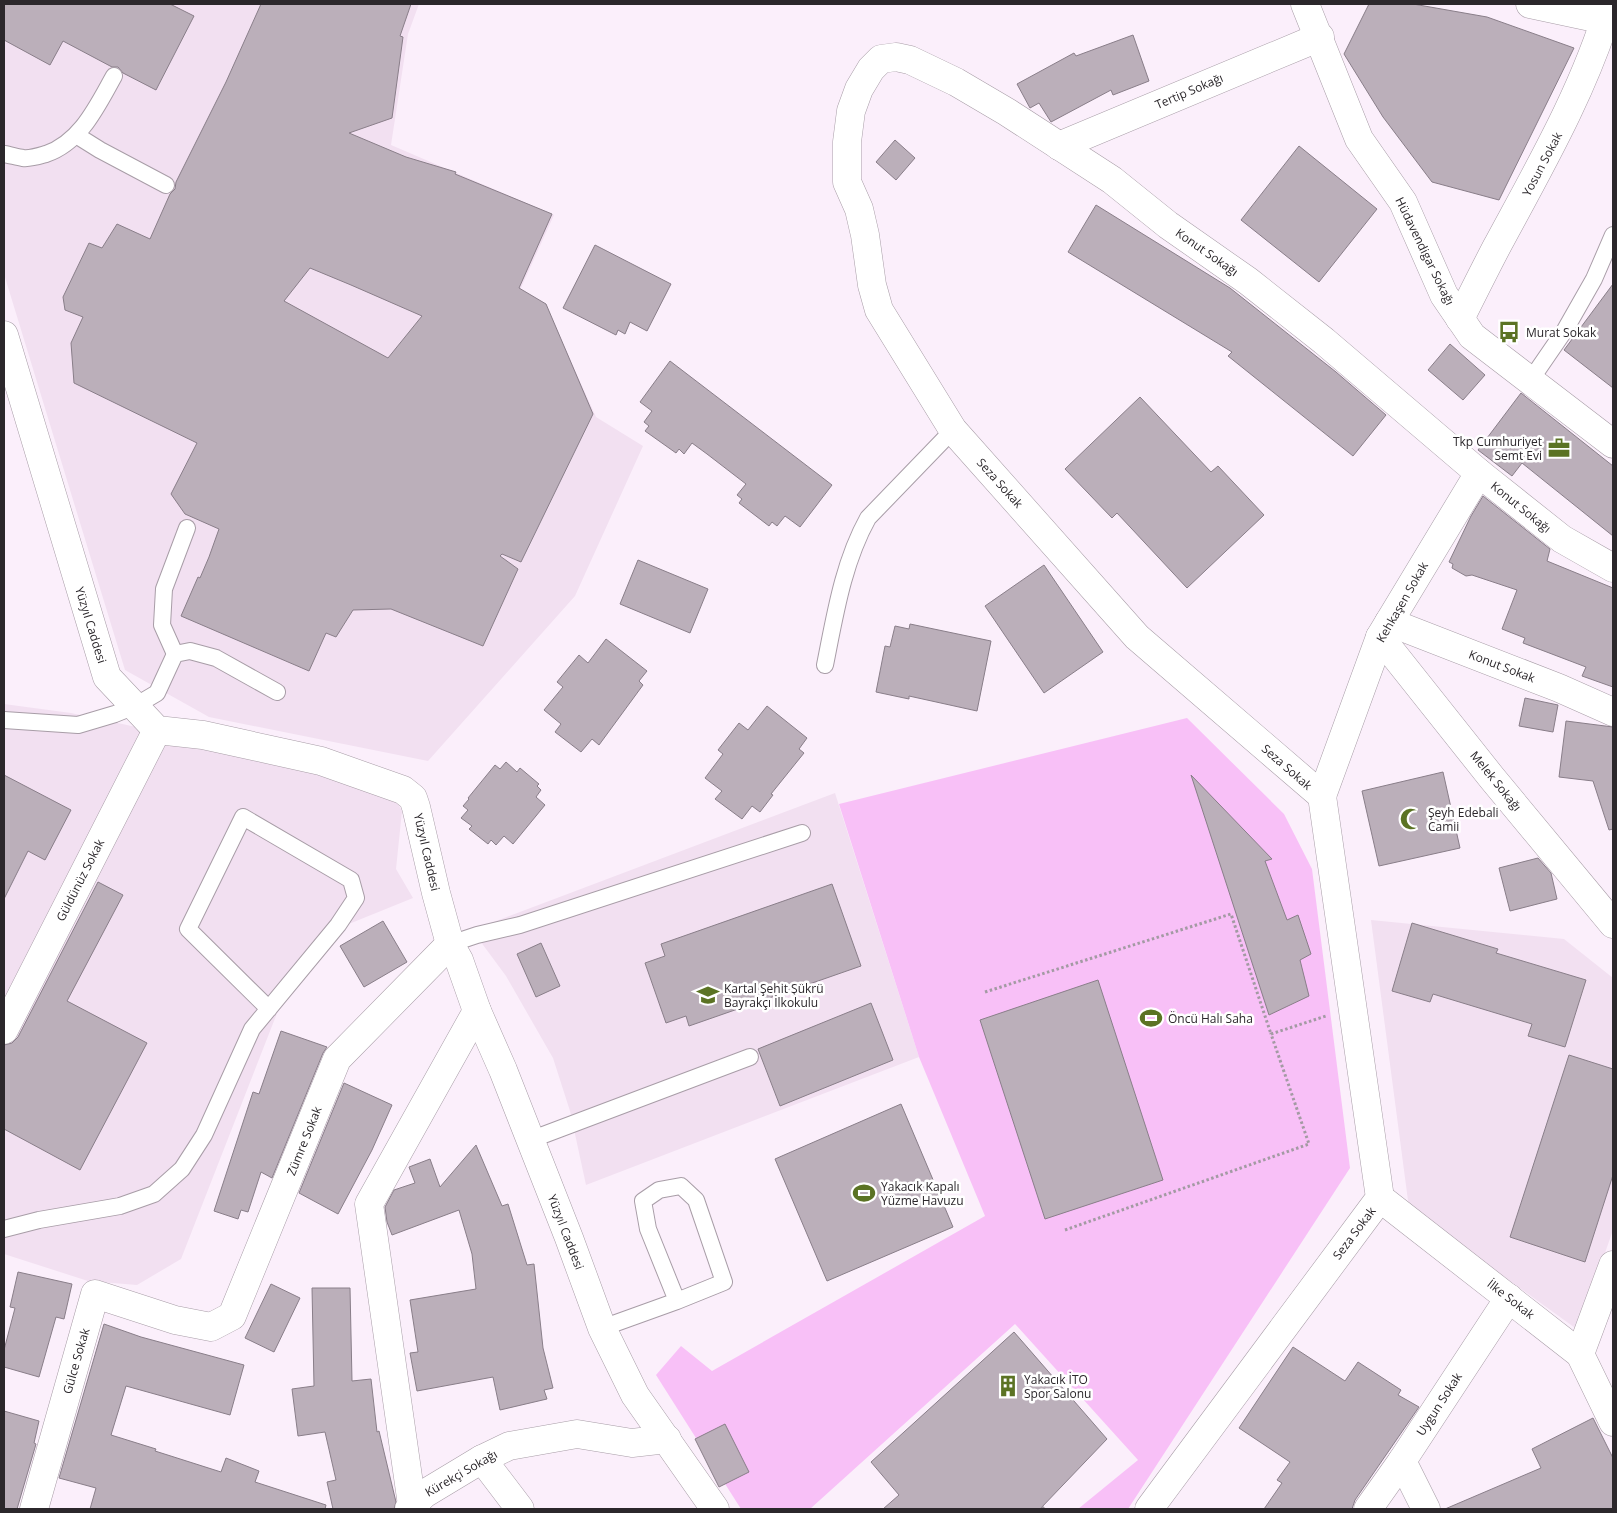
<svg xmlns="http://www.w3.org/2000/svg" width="1617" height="1513" viewBox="0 0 1617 1513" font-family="'Open Sans',sans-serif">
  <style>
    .built { fill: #f2e0f1 }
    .green { fill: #f8c0f7 }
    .building { fill: #bbafba; stroke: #897e89; fill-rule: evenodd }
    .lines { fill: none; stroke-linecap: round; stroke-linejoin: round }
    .service-casing { stroke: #a89da7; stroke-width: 18 }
    .minor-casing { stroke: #a89da7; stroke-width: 29 }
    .tertiary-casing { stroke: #a89da7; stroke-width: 29 }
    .path { stroke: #a39aa3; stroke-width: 3; stroke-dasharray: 2.5 2.5; stroke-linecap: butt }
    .service { stroke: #fff; stroke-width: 16 }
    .minor { stroke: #fff; stroke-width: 28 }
    .tertiary { stroke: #fff; stroke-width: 28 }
    .labels { text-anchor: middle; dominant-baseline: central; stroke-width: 5; stroke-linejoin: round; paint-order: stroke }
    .street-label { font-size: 12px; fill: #2b272b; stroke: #fff }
    .poi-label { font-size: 12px; fill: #2b272b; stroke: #fff; text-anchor: start }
  </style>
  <rect width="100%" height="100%" fill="#fbeffb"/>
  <g class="built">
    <path d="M 4,4 L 419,4 L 408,34 L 391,145 L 554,215 L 520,290 L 546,306 L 596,417 L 643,446 L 575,596 L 428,761 L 209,717 L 125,670 L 4,274 Z"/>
    <path d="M 4,704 L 71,713 L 192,739 L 393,795 L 402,811 L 396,869 L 413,898 L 334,930 L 281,1003 L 181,1259 L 137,1285 L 88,1281 L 4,1254 Z"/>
    <path d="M 835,793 L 919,1057 L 586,1185 L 570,1111 L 553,1058 L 506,976 L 472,930 Z"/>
    <path d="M 1371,920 L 1564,939 L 1613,978 L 1613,1230 L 1578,1330 L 1409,1208 Z"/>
  </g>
  <path class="green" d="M 1187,718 L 1284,814 L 1312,869 L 1350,1168 L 1128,1509 L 1078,1509 L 1138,1460 L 1015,1324 L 810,1509 L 741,1509 L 656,1375 L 681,1346 L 712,1371 L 985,1216 L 919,1057 L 839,804 Z"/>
  <g class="building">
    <path d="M 4,4 L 170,4 L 194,16 L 156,90 L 123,73 L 118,67 L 112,67 L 63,41 L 50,65 L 4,40 Z"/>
    <path d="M 261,4 L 411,4 L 400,36 L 403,37 L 392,118 L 349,133 L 406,157 L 456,172 L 455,174 L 552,214 L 519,288 L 546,304 L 593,414 L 521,562 L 502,554 L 500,556 L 518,569 L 483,646 L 391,609 L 353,610 L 336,637 L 326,633 L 309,671 L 181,616 L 198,577 L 200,578 L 209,557 L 219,529 L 185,514 L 171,494 L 197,443 L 74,383 L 71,343 L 83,317 L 65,310 L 63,297 L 89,243 L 102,248 L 117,224 L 150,239 L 170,194 L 175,189 L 176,182 L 226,82 ZM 310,268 L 351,285 L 422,316 L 388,358 L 284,301 Z"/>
    <path d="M 1369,4 L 1413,4 L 1487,17 L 1574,48 L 1499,200 L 1432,182 L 1383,117 L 1344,54 Z"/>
    <path d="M 1133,35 L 1149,81 L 1113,95 L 1111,90 L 1051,122 L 1039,103 L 1030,108 L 1017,84 L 1074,53 L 1076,56 Z"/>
    <path d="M 895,140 L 915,158 L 896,180 L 876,162 Z"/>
    <path d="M 1299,146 L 1377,209 L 1319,282 L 1241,220 Z"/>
    <path d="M 1096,205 L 1230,288 L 1336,372 L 1386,415 L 1353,456 L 1228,356 L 1232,352 L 1068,252 Z"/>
    <path d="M 595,245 L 671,284 L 647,331 L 630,322 L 625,334 L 618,330 L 616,335 L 563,308 Z"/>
    <path d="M 1613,284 L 1613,388 L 1564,350 Z"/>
    <path d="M 1450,344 L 1485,375 L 1463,400 L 1428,370 Z"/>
    <path d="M 670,361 L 832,485 L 800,527 L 785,516 L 777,526 L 772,522 L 769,526 L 739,503 L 742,499 L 737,495 L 746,484 L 707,454 L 692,443 L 684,454 L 679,449 L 676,453 L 645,431 L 649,426 L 644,422 L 652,411 L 640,402 Z"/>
    <path d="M 1521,393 L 1613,466 L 1613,536 L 1522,463 L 1512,476 L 1478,450 Z"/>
    <path d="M 1140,397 L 1211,472 L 1218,466 L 1264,515 L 1187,588 L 1117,513 L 1112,518 L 1065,469 Z"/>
    <path d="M 1483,496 L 1550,549 L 1547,561 L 1613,588 L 1613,687 L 1582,676 L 1586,667 L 1523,643 L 1525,638 L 1502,629 L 1517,590 L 1472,575 L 1466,576 L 1452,568 L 1453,564 L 1449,562 L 1471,516 Z"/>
    <path d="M 638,560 L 708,589 L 690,633 L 620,604 Z"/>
    <path d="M 1044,565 L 1103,652 L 1044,693 L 985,606 Z"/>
    <path d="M 910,624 L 991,641 L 977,711 L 909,696 L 909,699 L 876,692 L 885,646 L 890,647 L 895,626 L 909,629 Z"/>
    <path d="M 606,639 L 647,671 L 639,681 L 643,685 L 599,745 L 592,739 L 581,752 L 555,732 L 561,724 L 544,710 L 563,687 L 557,682 L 579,655 L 588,663 Z"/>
    <path d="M 1525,698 L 1558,705 L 1553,732 L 1519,726 Z"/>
    <path d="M 767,706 L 807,738 L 799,749 L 804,753 L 771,794 L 773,795 L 760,812 L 752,806 L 742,819 L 715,799 L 722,791 L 705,778 L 723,754 L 718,750 L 739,723 L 748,730 Z"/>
    <path d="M 1566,721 L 1613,727 L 1613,829 L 1609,830 L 1593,781 L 1559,777 Z"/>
    <path d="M 506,762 L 517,772 L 520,768 L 539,784 L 537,786 L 541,790 L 536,797 L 545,805 L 513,844 L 504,836 L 496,845 L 491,840 L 488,844 L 469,829 L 472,826 L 461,818 L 468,810 L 463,806 L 469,799 L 468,798 L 495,765 L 500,769 Z"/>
    <path d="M 1443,772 L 1460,848 L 1379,866 L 1362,791 Z"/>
    <path d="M 4,775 L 71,810 L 45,860 L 28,851 L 4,899 Z"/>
    <path d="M 1191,775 L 1272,859 L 1265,861 L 1287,920 L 1298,915 L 1311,954 L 1300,960 L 1309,996 L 1269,1015 Z"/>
    <path d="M 1538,858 L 1551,873 L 1557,899 L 1510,911 L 1499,868 Z"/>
    <path d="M 98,882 L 123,895 L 67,1001 L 147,1043 L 80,1170 L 4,1129 L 4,1045 L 12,1043 L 18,1037 Z"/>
    <path d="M 832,884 L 861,966 L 689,1026 L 686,1016 L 666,1023 L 645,963 L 665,956 L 661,944 Z"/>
    <path d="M 383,921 L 407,962 L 364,987 L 340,946 Z"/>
    <path d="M 1412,923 L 1498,949 L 1496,953 L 1586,980 L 1565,1047 L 1528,1036 L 1532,1024 L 1433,994 L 1430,1002 L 1392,991 Z"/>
    <path d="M 541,943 L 560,986 L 536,997 L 517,954 Z"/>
    <path d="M 1098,980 L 1163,1180 L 1045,1219 L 980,1020 Z"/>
    <path d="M 871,1003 L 893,1060 L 780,1106 L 758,1049 Z"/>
    <path d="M 281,1031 L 327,1047 L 323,1053 L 272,1178 L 261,1172 L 248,1212 L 241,1210 L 238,1219 L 214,1211 L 253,1092 L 259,1094 Z"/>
    <path d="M 1569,1055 L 1613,1069 L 1613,1175 L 1585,1262 L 1510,1237 Z"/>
    <path d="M 344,1083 L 392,1105 L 372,1150 L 338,1214 L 299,1193 Z"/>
    <path d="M 901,1104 L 953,1227 L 827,1281 L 775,1159 Z"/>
    <path d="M 476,1145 L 502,1206 L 508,1204 L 527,1265 L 534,1264 L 543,1348 L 553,1388 L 544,1390 L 547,1399 L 500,1410 L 493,1377 L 417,1391 L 410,1353 L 418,1352 L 410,1300 L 476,1289 L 472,1254 L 459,1210 L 392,1235 L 387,1222 L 385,1207 L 394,1190 L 415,1183 L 409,1167 L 430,1159 L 440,1187 Z"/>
    <path d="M 18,1272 L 72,1284 L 64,1319 L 56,1317 L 39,1377 L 4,1367 L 4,1350 L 15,1308 L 10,1307 Z"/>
    <path d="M 271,1284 L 300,1298 L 274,1352 L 245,1338 Z"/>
    <path d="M 312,1288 L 350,1288 L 352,1381 L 371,1379 L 377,1432 L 379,1431 L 396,1502 L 394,1509 L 333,1509 L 327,1482 L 336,1480 L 325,1432 L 298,1436 L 292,1389 L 314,1386 Z"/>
    <path d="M 104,1324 L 141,1337 L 244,1365 L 230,1415 L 126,1386 L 111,1435 L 156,1449 L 155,1451 L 221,1472 L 226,1458 L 259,1471 L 255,1482 L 326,1505 L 325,1509 L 90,1509 L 96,1488 L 59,1478 Z"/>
    <path d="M 1014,1332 L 1107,1439 L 1040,1509 L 883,1509 L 899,1495 L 871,1462 Z"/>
    <path d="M 1293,1347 L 1345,1381 L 1358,1362 L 1401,1390 L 1398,1395 L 1419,1407 L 1355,1500 L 1352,1509 L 1264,1509 L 1282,1483 L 1277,1480 L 1290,1462 L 1239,1428 Z"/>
    <path d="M 4,1411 L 39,1421 L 34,1443 L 36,1444 L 17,1509 L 4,1509 Z"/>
    <path d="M 1593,1418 L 1613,1458 L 1613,1509 L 1445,1509 L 1541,1468 L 1532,1449 Z"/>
    <path d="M 725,1424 L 749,1472 L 719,1487 L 695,1439 Z"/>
  </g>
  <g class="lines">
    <g class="service-casing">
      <g id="service">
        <path d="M 76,135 L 100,150 L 166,185"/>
        <path d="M 4,154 C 10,155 17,157 23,158 C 30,159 39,156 46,154 C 81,142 97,106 114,76"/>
        <path d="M 1530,381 L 1565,330 L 1594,279 L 1613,235"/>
        <path d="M 175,654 L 162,625 L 164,589 L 187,528"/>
        <path d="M 825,665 C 835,615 843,563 868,518 L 953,430"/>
        <path d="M 4,720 L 78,725 L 115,714 L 135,706 L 157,693 L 175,654 L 190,651 L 216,658 L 277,692"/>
        <path d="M 450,944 L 477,935 L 520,925 L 802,833"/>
        <path d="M 530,1140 L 750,1057"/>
        <path d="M 4,1229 L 39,1220 L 120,1206 L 154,1194 L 182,1169 L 204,1135 L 252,1029 L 338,925 L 356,898 L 351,880 L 243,817 L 188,929 L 269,1009"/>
        <path d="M 602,1328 L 677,1301 L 724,1282 L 696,1200 L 681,1186 L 659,1190 L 643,1201 L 648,1229 L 677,1301"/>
      </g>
    </g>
    <g class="minor-casing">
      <g id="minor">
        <path d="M 1305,4 L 1359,139 L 1403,202 L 1444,295 L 1472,336 L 1613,444"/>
        <path d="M 1530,4 L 1605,20"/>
        <path d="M 1059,146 L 1320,37"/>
        <path d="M 1460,319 C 1472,295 1484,271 1496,248 C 1539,168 1584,91 1610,4"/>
        <path d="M 1389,622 L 1559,688 L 1613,712"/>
        <path d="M 1380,637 L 1492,778 L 1613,924"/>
        <path d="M 1322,796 L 1380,637 L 1479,473"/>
        <path d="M 4,1030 L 157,730"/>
        <path d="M 1380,1198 L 1580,1354 L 1613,1422"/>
        <path d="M 1580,1354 L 1613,1265"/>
        <path d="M 482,1459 L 520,1509"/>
        <path d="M 1402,1461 L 1426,1509"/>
        <path d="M 412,1505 L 369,1204 L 477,1011"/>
        <path d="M 34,1509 L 95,1294 L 175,1320 L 211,1327 L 232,1316 L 337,1059 L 450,944"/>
        <path d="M 409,1509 L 424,1494 L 482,1459 L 509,1446 L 577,1434 L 632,1443 L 667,1439"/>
        <path d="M 1149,1509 L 1380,1198 L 1322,796 L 1137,637 L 953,430 L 879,310 L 872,285 L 865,235 L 859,209 L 847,182 L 847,142 L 851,111 L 859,89 L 871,69 L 881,59 L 896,57 L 910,60 L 956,82 L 1007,112 L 1112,180 L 1168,225 L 1248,281 L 1324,341 L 1479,473 L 1562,539 L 1613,568"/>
        <path d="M 1368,1509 L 1402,1461 L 1509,1298"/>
      </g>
    </g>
    <g class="tertiary-casing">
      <path id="tertiary" d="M 4,335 L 107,677 L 157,730 L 203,735 L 321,761 L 403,790 L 413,798 L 416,807 L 436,893 L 450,944 L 459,960 L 477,1011 L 503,1070 L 569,1238 L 602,1328 L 635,1395 L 715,1509"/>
    </g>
    <g class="path">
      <path d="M 985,992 L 1231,914 L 1271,1034"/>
      <path d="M 1065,1230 L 1309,1144 L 1271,1034 L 1326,1016"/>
      <path d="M 1042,1507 L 1044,1509"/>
    </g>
    <use href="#service" class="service"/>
    <use href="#minor" class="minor"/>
    <use href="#tertiary" class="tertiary"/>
  </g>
  <defs>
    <g id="bus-bare" transform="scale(1.725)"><path d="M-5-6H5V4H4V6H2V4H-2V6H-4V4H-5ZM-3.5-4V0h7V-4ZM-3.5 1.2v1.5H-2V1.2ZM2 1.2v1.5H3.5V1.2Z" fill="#5b7324" stroke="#fff" stroke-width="2.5" paint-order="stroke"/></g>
    <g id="office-bare" transform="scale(1.725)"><path d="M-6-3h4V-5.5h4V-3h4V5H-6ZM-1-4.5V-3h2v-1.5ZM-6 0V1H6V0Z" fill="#5b7324" stroke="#fff" stroke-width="2.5" paint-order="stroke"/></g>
    <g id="mosque-bare" transform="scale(1.725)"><path d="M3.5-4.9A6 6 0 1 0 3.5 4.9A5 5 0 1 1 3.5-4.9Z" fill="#5b7324" stroke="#fff" stroke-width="2.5" paint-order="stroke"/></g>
    <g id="school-bare" transform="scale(1.725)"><path d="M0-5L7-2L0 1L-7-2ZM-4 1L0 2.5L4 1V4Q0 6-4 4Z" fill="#5b7324" stroke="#fff" stroke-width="2.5" paint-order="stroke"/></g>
    <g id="stadium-bare" transform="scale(1.725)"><path d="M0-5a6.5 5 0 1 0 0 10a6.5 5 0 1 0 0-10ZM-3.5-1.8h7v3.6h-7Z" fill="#5b7324" stroke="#fff" stroke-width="2.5" paint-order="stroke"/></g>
    <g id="building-bare" transform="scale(1.725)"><path d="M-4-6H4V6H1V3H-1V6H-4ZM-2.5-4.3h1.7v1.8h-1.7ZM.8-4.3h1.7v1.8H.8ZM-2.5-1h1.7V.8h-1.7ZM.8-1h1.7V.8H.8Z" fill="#5b7324" stroke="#fff" stroke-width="2.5" paint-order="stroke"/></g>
  </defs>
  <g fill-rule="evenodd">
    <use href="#bus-bare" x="1509" y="332"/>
    <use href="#office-bare" x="1559" y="448"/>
    <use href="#mosque-bare" x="1411" y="819"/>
    <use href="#school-bare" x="708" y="995"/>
    <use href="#stadium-bare" x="1151" y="1018"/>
    <use href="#stadium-bare" x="864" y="1193"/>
    <use href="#building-bare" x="1008" y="1386"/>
  </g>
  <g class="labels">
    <g class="street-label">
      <text transform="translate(1189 91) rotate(-23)">Tertip Sokağı</text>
      <text transform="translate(1542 164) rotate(-62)">Yosun Sokak</text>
      <text transform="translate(1425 251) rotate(64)">Hüdavendigar Sokağı</text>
      <text transform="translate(1207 252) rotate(35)">Konut Sokağı</text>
      <text transform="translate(1000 483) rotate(48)">Seza Sokak</text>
      <text transform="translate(1521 507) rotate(39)">Konut Sokağı</text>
      <text transform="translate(1402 602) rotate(-60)">Kehkaşen Sokak</text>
      <text transform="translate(91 625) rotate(73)">Yüzyıl Caddesi</text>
      <text transform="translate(1502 666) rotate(21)">Konut Sokak</text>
      <text transform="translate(1287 767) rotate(41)">Seza Sokak</text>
      <text transform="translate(1496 781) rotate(51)">Melek Sokağı</text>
      <text transform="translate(427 852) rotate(77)">Yüzyıl Caddesi</text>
      <text transform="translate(80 880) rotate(-63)">Güldünüz Sokak</text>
      <text transform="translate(304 1141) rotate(-68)">Zümre Sokak</text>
      <text transform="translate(566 1232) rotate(69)">Yüzyıl Caddesi</text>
      <text transform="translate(1354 1233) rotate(-53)">Seza Sokak</text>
      <text transform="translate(1511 1299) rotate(38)">İlke Sokak</text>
      <text transform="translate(76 1361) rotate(-74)">Gülce Sokak</text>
      <text transform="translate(1439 1404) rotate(-57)">Uygun Sokak</text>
      <text transform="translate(461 1473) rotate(-30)">Kürekçi Sokağı</text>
    </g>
    <g class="poi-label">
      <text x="1526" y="332">Murat Sokak</text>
      <text x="1542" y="441" text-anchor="end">Tkp Cumhuriyet<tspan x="1542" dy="14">Semt Evi</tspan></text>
      <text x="1428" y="812">Şeyh Edebali<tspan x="1428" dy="14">Camii</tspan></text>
      <text x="724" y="988">Kartal Şehit Şükrü<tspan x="724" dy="14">Bayrakçı İlkokulu</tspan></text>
      <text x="1168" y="1018">Öncü Halı Saha</text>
      <text x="881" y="1186">Yakacık Kapalı<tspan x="881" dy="14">Yüzme Havuzu</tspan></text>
      <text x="1024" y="1379">Yakacık İTO<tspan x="1024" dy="14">Spor Salonu</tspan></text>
    </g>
  </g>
  <rect width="1617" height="1513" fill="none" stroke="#2b272b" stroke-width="10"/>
</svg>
